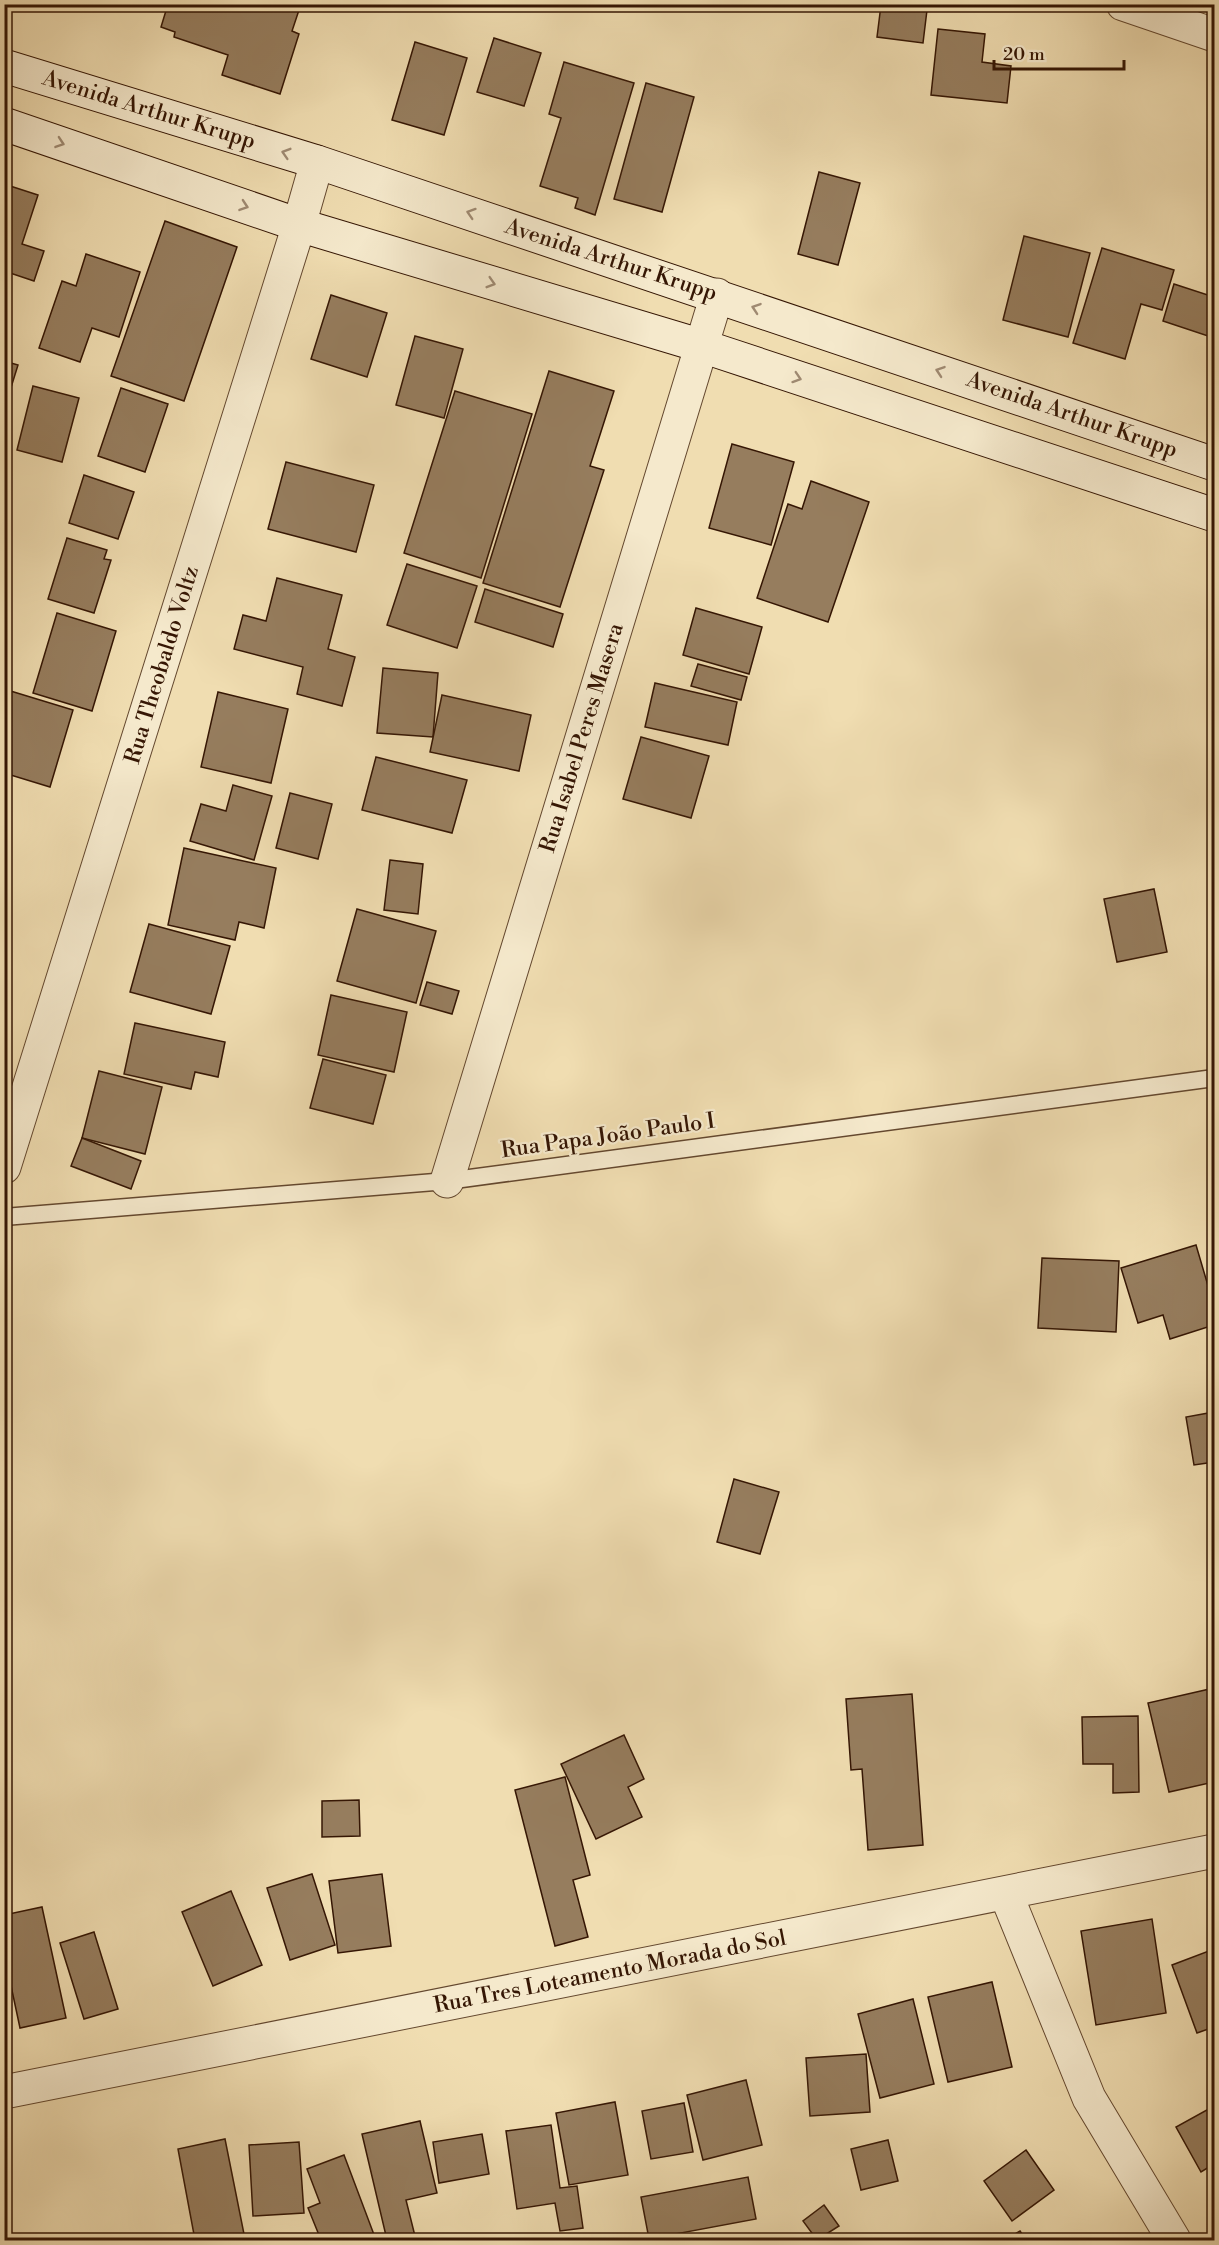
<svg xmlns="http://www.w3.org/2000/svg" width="1219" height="2245" viewBox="0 0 1219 2245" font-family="'Libre Bodoni',serif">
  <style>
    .building { fill: #967d5e; stroke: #351604; stroke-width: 1.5 }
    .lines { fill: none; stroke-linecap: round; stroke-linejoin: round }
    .service-casing { stroke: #64482f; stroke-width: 19 }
    .minor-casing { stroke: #64482f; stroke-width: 35 }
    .secondary-casing { stroke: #351604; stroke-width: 35 }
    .service { stroke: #f5e9cc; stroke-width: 16 }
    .minor { stroke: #f5e9cc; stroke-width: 33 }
    .secondary { stroke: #f5e9cc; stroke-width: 33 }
    .oneway { stroke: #9f8a72 }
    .labels { text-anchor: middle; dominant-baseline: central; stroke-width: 4.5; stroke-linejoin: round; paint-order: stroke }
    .street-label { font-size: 22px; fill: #351604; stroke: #f5e9cc }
  </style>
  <rect width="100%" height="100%" fill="#f0ddb1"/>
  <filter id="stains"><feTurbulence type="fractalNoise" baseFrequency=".00333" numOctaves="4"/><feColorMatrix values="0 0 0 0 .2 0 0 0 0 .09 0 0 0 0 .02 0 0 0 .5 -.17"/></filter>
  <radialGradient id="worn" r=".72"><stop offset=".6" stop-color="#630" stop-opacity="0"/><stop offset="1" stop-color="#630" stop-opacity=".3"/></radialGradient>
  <g class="building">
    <path d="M 168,4 L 301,4 L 292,31 L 299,34 L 280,94 L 222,75 L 228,55 L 174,37 L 175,32 L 161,27 Z"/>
    <path d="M 881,5 L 927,10 L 923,43 L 877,37 Z"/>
    <path d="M 938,29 L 985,34 L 982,62 L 1011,66 L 1007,103 L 931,95 Z"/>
    <path d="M 494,38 L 541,53 L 524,106 L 477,92 Z"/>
    <path d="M 415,42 L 467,58 L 444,135 L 392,120 Z"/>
    <path d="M 564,62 L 634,83 L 595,215 L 575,208 L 578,198 L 540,186 L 561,118 L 549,114 Z"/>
    <path d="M 646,83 L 694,97 L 662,212 L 614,199 Z"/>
    <path d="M 819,172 L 860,183 L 838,265 L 798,254 Z"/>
    <path d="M 4,184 L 38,195 L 22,244 L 44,251 L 34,281 L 4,271 Z"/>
    <path d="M 165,221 L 237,247 L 184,401 L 111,376 Z"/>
    <path d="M 1024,236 L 1090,253 L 1068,337 L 1003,320 Z"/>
    <path d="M 1102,248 L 1174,270 L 1162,310 L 1141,304 L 1125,359 L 1073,343 Z"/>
    <path d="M 86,254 L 140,272 L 119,337 L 92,328 L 80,362 L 39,348 L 62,281 L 76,286 Z"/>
    <path d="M 1174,284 L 1214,297 L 1214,338 L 1163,321 Z"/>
    <path d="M 331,295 L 387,313 L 367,377 L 311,359 Z"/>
    <path d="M 415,336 L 463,349 L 444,418 L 396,405 Z"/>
    <path d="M 4,361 L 18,365 L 4,410 Z"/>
    <path d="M 549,371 L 614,391 L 590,466 L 604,470 L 560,607 L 483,583 Z"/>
    <path d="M 33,386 L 79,398 L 62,462 L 17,450 Z"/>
    <path d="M 121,388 L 168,404 L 145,472 L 98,456 Z"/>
    <path d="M 455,391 L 532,414 L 481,578 L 404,553 Z"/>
    <path d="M 732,444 L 794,462 L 771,545 L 709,528 Z"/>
    <path d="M 286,462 L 374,485 L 356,552 L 268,529 Z"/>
    <path d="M 84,475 L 134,492 L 118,539 L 69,523 Z"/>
    <path d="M 811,481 L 869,502 L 828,622 L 757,598 L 788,504 L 802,509 Z"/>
    <path d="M 67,538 L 107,550 L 104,559 L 111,560 L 94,613 L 48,599 Z"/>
    <path d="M 407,564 L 477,586 L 457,648 L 387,625 Z"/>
    <path d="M 277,578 L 342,595 L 328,649 L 355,657 L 342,706 L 297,694 L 303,667 L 234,649 L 243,615 L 266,621 Z"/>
    <path d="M 485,589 L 563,614 L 553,647 L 475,622 Z"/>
    <path d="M 696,608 L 762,627 L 749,674 L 683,655 Z"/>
    <path d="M 57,613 L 116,631 L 92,711 L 33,693 Z"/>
    <path d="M 698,664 L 747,677 L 741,700 L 691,686 Z"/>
    <path d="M 383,668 L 438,673 L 433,737 L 377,733 Z"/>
    <path d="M 655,683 L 737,702 L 728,745 L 645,727 Z"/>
    <path d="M 4,689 L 73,710 L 50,787 L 4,773 Z"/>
    <path d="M 218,692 L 288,709 L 271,783 L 201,767 Z"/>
    <path d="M 442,695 L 531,715 L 519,771 L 430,752 Z"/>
    <path d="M 641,737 L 709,756 L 691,818 L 623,799 Z"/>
    <path d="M 376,757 L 467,780 L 452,833 L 362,810 Z"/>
    <path d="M 233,785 L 272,796 L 254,860 L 190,841 L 201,804 L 226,811 Z"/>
    <path d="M 290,793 L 332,804 L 318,859 L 276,848 Z"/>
    <path d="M 184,848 L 276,868 L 264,928 L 239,922 L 235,940 L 168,925 Z"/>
    <path d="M 390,860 L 423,864 L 418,914 L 384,910 Z"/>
    <path d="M 1154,889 L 1167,952 L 1117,962 L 1104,899 Z"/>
    <path d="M 357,909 L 436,931 L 416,1003 L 337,981 Z"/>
    <path d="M 149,924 L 230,946 L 211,1014 L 130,992 Z"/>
    <path d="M 427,982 L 459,991 L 452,1014 L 420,1005 Z"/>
    <path d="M 331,995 L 407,1012 L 394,1072 L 318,1055 Z"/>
    <path d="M 135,1023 L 225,1042 L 218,1077 L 195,1072 L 191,1089 L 124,1074 Z"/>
    <path d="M 323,1059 L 386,1075 L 373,1124 L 310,1108 Z"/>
    <path d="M 99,1071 L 162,1087 L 145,1154 L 82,1138 Z"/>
    <path d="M 82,1138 L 141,1161 L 131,1189 L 71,1166 Z"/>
    <path d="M 1196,1245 L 1214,1306 L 1214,1325 L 1170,1339 L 1163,1315 L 1138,1323 L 1121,1268 Z"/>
    <path d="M 1042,1258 L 1119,1261 L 1116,1332 L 1038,1328 Z"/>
    <path d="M 1214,1412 L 1214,1462 L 1194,1465 L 1186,1417 Z"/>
    <path d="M 734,1479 L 779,1492 L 760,1554 L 717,1542 Z"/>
    <path d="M 1214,1688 L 1214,1782 L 1169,1792 L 1148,1703 Z"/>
    <path d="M 912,1694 L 923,1845 L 868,1850 L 862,1769 L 851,1770 L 846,1699 Z"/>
    <path d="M 1138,1716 L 1139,1792 L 1113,1793 L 1113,1764 L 1083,1764 L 1082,1717 Z"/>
    <path d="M 624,1735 L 644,1779 L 628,1787 L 642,1817 L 596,1839 L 561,1764 Z"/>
    <path d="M 565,1777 L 590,1875 L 573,1880 L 588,1937 L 555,1946 L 515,1790 Z"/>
    <path d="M 359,1800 L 360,1836 L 322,1837 L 322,1801 Z"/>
    <path d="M 312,1874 L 335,1945 L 290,1960 L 267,1888 Z"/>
    <path d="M 382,1874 L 391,1946 L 338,1953 L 329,1881 Z"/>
    <path d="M 231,1891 L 262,1965 L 213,1986 L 182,1912 Z"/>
    <path d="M 42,1907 L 66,2018 L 20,2028 L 4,1953 L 4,1915 Z"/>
    <path d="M 1152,1919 L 1166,2013 L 1096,2025 L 1081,1931 Z"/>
    <path d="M 94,1932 L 118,2009 L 84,2019 L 60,1943 Z"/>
    <path d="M 1214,1949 L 1214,2027 L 1197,2033 L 1172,1965 Z"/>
    <path d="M 992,1982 L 1012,2067 L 948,2082 L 928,1997 Z"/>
    <path d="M 913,1999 L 934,2084 L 880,2098 L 858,2014 Z"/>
    <path d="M 866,2054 L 870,2112 L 810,2116 L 806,2058 Z"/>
    <path d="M 746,2080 L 762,2145 L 703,2160 L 687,2095 Z"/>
    <path d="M 615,2102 L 628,2175 L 569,2185 L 556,2113 Z"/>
    <path d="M 684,2103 L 693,2152 L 651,2159 L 642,2111 Z"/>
    <path d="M 1214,2106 L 1214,2164 L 1201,2172 L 1176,2127 Z"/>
    <path d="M 420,2121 L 437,2193 L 406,2200 L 416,2240 L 387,2240 L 362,2134 Z"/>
    <path d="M 551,2125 L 560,2188 L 577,2186 L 583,2228 L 560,2231 L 555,2203 L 517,2209 L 506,2131 Z"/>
    <path d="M 482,2134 L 489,2174 L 439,2183 L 433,2142 Z"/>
    <path d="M 225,2139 L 245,2239 L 195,2240 L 178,2149 Z"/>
    <path d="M 888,2140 L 898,2181 L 861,2190 L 851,2149 Z"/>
    <path d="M 299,2142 L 304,2213 L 253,2216 L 249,2145 Z"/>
    <path d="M 1026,2150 L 1054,2190 L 1012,2221 L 984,2181 Z"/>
    <path d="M 344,2155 L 376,2240 L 321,2240 L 308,2208 L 320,2203 L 307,2169 Z"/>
    <path d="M 748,2177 L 756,2219 L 649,2239 L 641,2197 Z"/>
    <path d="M 824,2205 L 839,2226 L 817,2240 L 803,2221 Z"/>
    <path d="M 1020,2231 L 1026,2240 L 1005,2240 Z"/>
    <path d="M 756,2234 L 756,2240 L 711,2240 L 711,2239 Z"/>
  </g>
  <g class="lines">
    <g class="service-casing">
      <path id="service" d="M 4,1217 L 447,1181 L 1214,1078"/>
    </g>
    <g class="minor-casing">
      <g id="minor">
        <path d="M 1123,4 L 1214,35"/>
        <path d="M 4,1167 L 299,225 L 317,162"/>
        <path d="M 447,1181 L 717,295"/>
        <path d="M 1006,1894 L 1089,2098 L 1174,2240"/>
        <path d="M 4,2092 L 1214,1851"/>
      </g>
    </g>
    <g class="secondary-casing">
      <g id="secondary">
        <path d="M 4,66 L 317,162 L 1214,464"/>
        <path d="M 4,124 L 299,225 L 702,346 L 1214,515"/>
      </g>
    </g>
    <use href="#service" class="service"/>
    <use href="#minor" class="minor"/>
    <use href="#secondary" class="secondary"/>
  </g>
  <defs><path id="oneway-chevron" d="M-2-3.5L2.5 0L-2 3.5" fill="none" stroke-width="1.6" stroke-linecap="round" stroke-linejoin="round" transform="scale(1.5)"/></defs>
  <g class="oneway">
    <use href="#oneway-chevron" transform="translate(60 143) rotate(19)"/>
    <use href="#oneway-chevron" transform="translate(286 153) rotate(-163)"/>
    <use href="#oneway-chevron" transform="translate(244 206) rotate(19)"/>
    <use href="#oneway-chevron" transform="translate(471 213) rotate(-162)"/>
    <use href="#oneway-chevron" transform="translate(491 283) rotate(17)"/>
    <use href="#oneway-chevron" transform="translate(756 308) rotate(-161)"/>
    <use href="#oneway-chevron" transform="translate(940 371) rotate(-161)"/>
    <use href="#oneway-chevron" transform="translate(797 378) rotate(18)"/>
  </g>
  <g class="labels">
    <g class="street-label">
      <text transform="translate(149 110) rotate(17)">Avenida Arthur Krupp</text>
      <text transform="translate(611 260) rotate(18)">Avenida Arthur Krupp</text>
      <text transform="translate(1072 415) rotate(19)">Avenida Arthur Krupp</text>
      <text transform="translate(162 665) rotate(-73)">Rua Theobaldo Voltz</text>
      <text transform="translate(582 738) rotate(-73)">Rua Isabel Peres Masera</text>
      <text transform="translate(608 1136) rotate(-8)">Rua Papa João Paulo I</text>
      <text transform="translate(610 1972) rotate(-11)">Rua Tres Loteamento Morada do Sol</text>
    </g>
  </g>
  <rect width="1219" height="2245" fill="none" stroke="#f0ddb1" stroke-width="24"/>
  <rect x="6" y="6" width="1207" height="2233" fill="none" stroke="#351604" stroke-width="3"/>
  <rect x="12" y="12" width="1195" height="2221" fill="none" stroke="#351604" stroke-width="1.5"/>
  <path d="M994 60v9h130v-9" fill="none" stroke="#351604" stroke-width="3"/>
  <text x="1003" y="60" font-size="18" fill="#351604" stroke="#f5e9cc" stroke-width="4.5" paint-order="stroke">20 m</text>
  <rect width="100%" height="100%" filter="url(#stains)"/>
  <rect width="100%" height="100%" fill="url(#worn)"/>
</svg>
